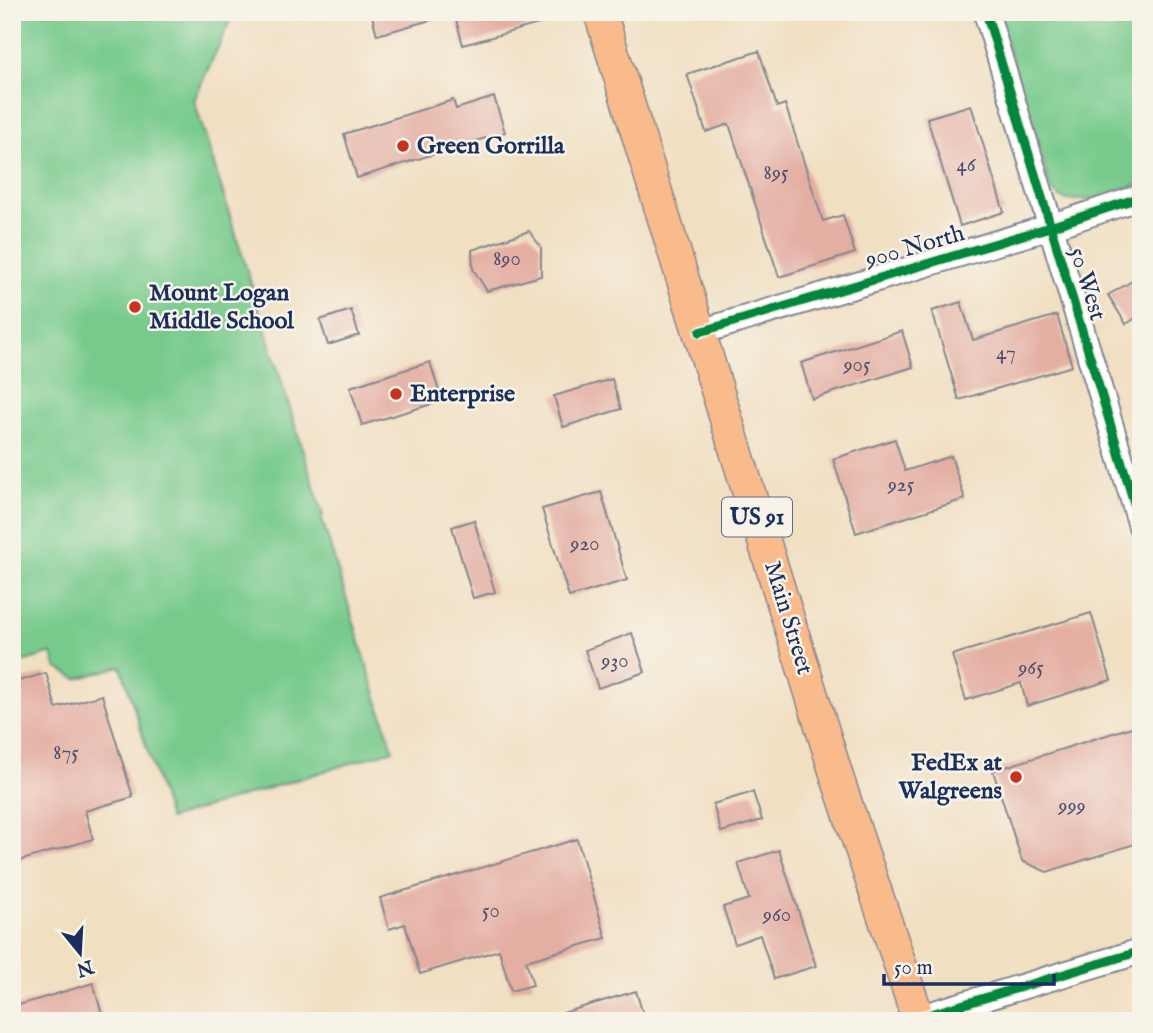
<svg xmlns="http://www.w3.org/2000/svg" width="1153" height="1033" viewBox="0 0 1153 1033" font-family="'IM FELL English',serif">
  <style>
    .green { fill: #77ca8c; stroke: #497c75; stroke-width: 2 }
    .building { fill: #e4aea3 }
    .lines { fill: none; stroke-linecap: round; stroke-linejoin: round }
    .minor-casing { stroke: #868790; stroke-width: 28 }
    .major-casing { stroke: #868790; stroke-width: 35 }
    .minor { stroke: #fff; stroke-width: 24 }
    .major { stroke: #fabb8c; stroke-width: 32 }
    .cycleway-casing { stroke: #f7f3e8; stroke-width: 13 }
    .cycleway { stroke: #00873e; stroke-width: 9 }
    .poi-dot { fill: #c8321e; stroke: #f7f3e8; stroke-width: 2.5 }
    .labels { text-anchor: middle; dominant-baseline: central; stroke-width: 5; stroke-linejoin: round; paint-order: stroke }
    .number-label { font-size: 21px; fill: #4d4f6f }
    .shield { fill: #f7f3e8; stroke: #5d6a87; stroke-width: 2 }
    .shield-label { font-size: 23px; font-weight: bold; fill: #1b2f5e }
    .poi-label { font-size: 24px; font-weight: bold; fill: #1b2f5e; stroke: #f7f3e8; text-anchor: start }
    .street-label { font-size: 24px; fill: #1b2f5e; stroke: #f7f3e8 }
  </style>
  <rect width="100%" height="100%" fill="#f7f3e8"/>
  <filter id="ink" filterUnits="userSpaceOnUse"><feTurbulence type="fractalNoise" baseFrequency=".0143" numOctaves="2"/><feDisplacementMap in="SourceGraphic" scale="14" xChannelSelector="R" yChannelSelector="G"/><feConvolveMatrix kernelMatrix="1 2 1 2 8 2 1 2 1" color-interpolation-filters="sRGB"/></filter>
  <filter id="wash" filterUnits="userSpaceOnUse"><feTurbulence type="fractalNoise" baseFrequency=".00686" numOctaves="4" result="noise"/><feDisplacementMap in="SourceGraphic" scale="28" xChannelSelector="R" yChannelSelector="G"/><feGaussianBlur stdDeviation="1.57" result="paint"/><feColorMatrix in="noise" values="0 0 0 0 0 0 0 0 0 0 0 0 0 0 0 0 0 1.4 0 .05"/><feComposite in="paint" operator="in"/></filter>
  <g filter="url(#wash)">
    <rect width="100%" height="100%" fill="#f1dfc2"/>
    <g class="green">
      <path d="M 12,12 L 234,12 L 194,100 L 323,515 L 321,516 L 393,750 L 169,819 L 121,666 L 77,679 L 56,667 L 52,653 L 12,665 Z"/>
      <path d="M 997,12 L 1141,12 L 1141,184 L 1090,200 L 1065,200 L 1051,190 Z"/>
    </g>
    <g id="blocks">
      <g class="building">
        <path d="M 371,12 L 437,12 L 438,18 L 377,35 Z"/>
        <path d="M 454,12 L 560,12 L 560,18 L 463,45 Z"/>
        <path d="M 759,51 L 777,107 L 785,104 L 823,221 L 843,215 L 855,253 L 779,277 L 729,124 L 706,132 L 687,74 Z"/>
        <path d="M 494,97 L 505,132 L 357,178 L 344,134 L 453,100 L 456,109 Z"/>
        <path d="M 971,105 L 1004,212 L 960,226 L 927,118 Z"/>
        <path d="M 529,231 L 541,247 L 541,276 L 487,291 L 473,269 L 472,250 Z"/>
        <path d="M 1141,276 L 1141,315 L 1126,324 L 1108,295 Z"/>
        <path d="M 961,302 L 973,340 L 1057,315 L 1072,366 L 959,400 L 932,311 Z"/>
        <path d="M 351,310 L 359,335 L 328,345 L 320,320 Z"/>
        <path d="M 902,331 L 913,367 L 812,399 L 801,363 Z"/>
        <path d="M 430,362 L 442,401 L 362,425 L 350,387 Z"/>
        <path d="M 612,379 L 621,409 L 563,427 L 554,396 Z"/>
        <path d="M 895,439 L 905,471 L 951,456 L 965,499 L 856,533 L 833,459 Z"/>
        <path d="M 601,492 L 627,580 L 569,597 L 542,509 Z"/>
        <path d="M 474,520 L 495,592 L 473,598 L 452,527 Z"/>
        <path d="M 1091,613 L 1111,680 L 1027,706 L 1021,683 L 966,700 L 952,655 Z"/>
        <path d="M 632,633 L 645,672 L 598,688 L 585,650 Z"/>
        <path d="M 46,673 L 56,708 L 102,695 L 133,797 L 85,811 L 93,839 L 12,863 L 12,683 Z"/>
        <path d="M 1135,726 L 1141,744 L 1141,842 L 1047,872 L 1022,861 L 993,771 Z"/>
        <path d="M 753,792 L 762,820 L 721,832 L 713,804 Z"/>
        <path d="M 577,839 L 606,938 L 526,961 L 533,985 L 511,991 L 499,950 L 420,974 L 405,924 L 389,929 L 380,898 Z"/>
        <path d="M 779,850 L 816,966 L 774,979 L 760,935 L 735,944 L 723,907 L 749,899 L 738,863 Z"/>
        <path d="M 93,983 L 104,1021 L 12,1021 L 12,1007 Z"/>
        <path d="M 636,991 L 645,1021 L 554,1021 L 553,1016 Z"/>
      </g>
    </g>
  </g>
  <g filter="url(#ink)">
    <use href="#blocks" fill-opacity="0" stroke="#868790" stroke-width="2"/>
    <g class="lines">
      <g class="minor-casing">
        <g id="minor">
          <path d="M 986,12 L 1141,526"/>
          <path d="M 700,332 L 1050,227 L 1141,197"/>
          <path d="M 908,1021 L 1141,951"/>
        </g>
      </g>
      <g class="major-casing">
        <path id="major" d="M 600,12 L 838,780 L 919,1021"/>
      </g>
      <use href="#minor" class="minor"/>
      <use href="#major" class="major"/>
      <g class="cycleway-casing">
        <g id="cycleway">
          <path d="M 986,12 L 1141,526"/>
          <path d="M 700,332 L 1050,227 L 1141,197"/>
          <path d="M 908,1021 L 1141,951"/>
        </g>
      </g>
      <use href="#cycleway" class="cycleway"/>
    </g>
  </g>
  <g class="poi-dot">
    <circle cx="403" cy="146" r="7"/>
    <circle cx="135" cy="307" r="7"/>
    <circle cx="396" cy="394" r="7"/>
    <circle cx="1016" cy="777" r="7"/>
  </g>
  <g class="labels">
    <g class="number-label">
      <text x="966" y="165">46</text>
      <text x="776" y="173">895</text>
      <text x="507" y="259">890</text>
      <text x="1006" y="353">47</text>
      <text x="857" y="365">905</text>
      <text x="901" y="485">925</text>
      <text x="585" y="544">920</text>
      <text x="615" y="661">930</text>
      <text x="1031" y="668">965</text>
      <text x="66" y="753">875</text>
      <text x="1072" y="806">999</text>
      <text x="491" y="911">50</text>
      <text x="777" y="915">960</text>
    </g>
    <rect class="shield" x="722" y="497.5" width="70" height="39" rx="5"/>
    <g class="shield-label">
      <text x="757" y="517">US 91</text>
    </g>
    <g class="poi-label">
      <text x="417" y="146">Green Gorrilla</text>
      <text x="149" y="293">Mount Logan<tspan x="149" dy="28">Middle School</tspan></text>
      <text x="410" y="394">Enterprise</text>
      <text x="1002" y="763" text-anchor="end">FedEx at<tspan x="1002" dy="28">Walgreens</tspan></text>
    </g>
    <g class="street-label">
      <text transform="translate(915 247) rotate(-16)">900 North</text>
      <text transform="translate(1087 284) rotate(73)">50 West</text>
      <text transform="translate(788 618) rotate(73)">Main Street</text>
    </g>
  </g>
  <rect width="1153" height="1033" fill="none" stroke="#f7f3e8" stroke-width="42"/>
  <g transform="translate(80 953) rotate(162)" stroke="#f7f3e8" stroke-width="5" paint-order="stroke">
  <path d="M0-5L12 26L0 18L-12 26Z" fill="#1b2f5e"/>
  <text y="-10" font-size="19" font-weight="bold" text-anchor="middle" fill="#1b2f5e">N</text>
  </g>
  <path d="M884 974v10h170v-10" fill="none" stroke="#1b2f5e" stroke-width="3.5"/>
  <text x="894" y="974" font-size="21" fill="#1b2f5e" stroke="#f7f3e8" stroke-width="5" paint-order="stroke">50 m</text>
</svg>
